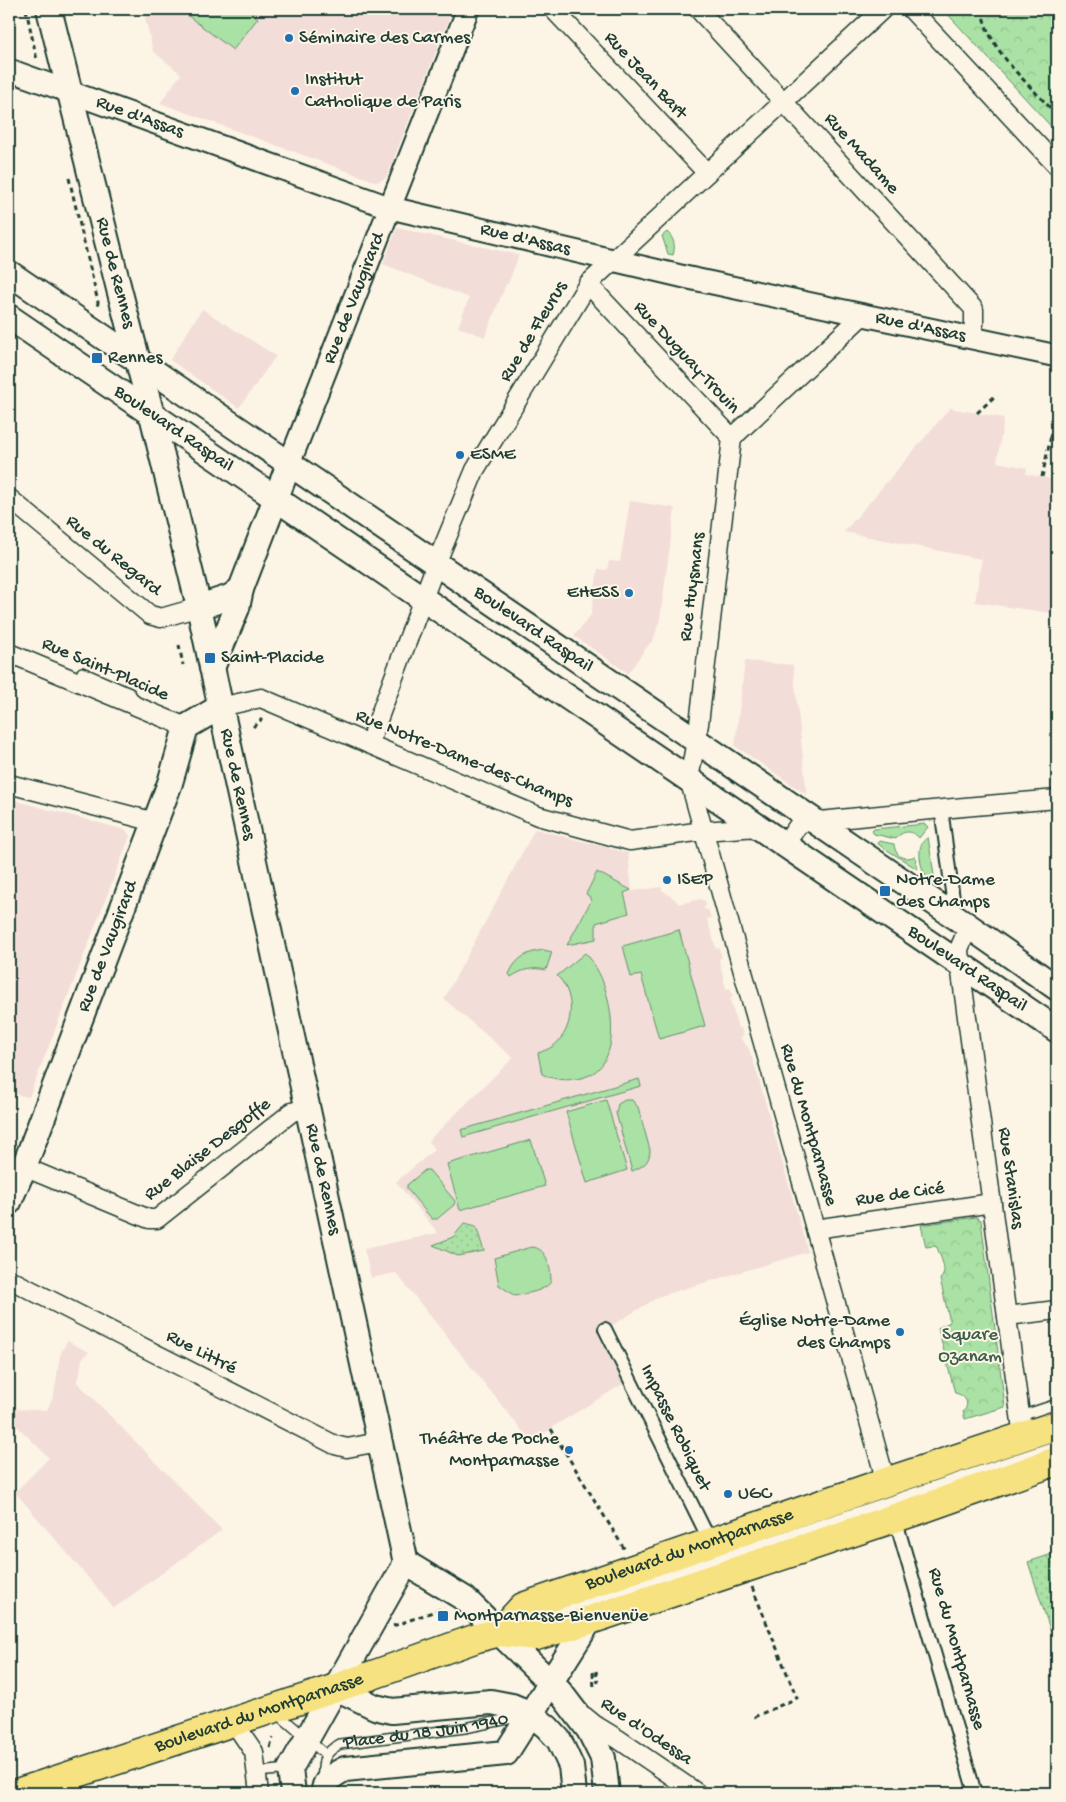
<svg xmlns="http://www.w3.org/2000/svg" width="1066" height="1802" viewBox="0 0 1066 1802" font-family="'Gochi Hand',sans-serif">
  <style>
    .built { fill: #f2ddd9 }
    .grass { fill: url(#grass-dots); stroke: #648f6c }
    .forest { fill: url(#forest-crowns); stroke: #648f6c }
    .garden { fill: #aae1a4; stroke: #648f6c }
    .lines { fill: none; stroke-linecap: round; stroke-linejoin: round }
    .service-casing { stroke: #1f3d34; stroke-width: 12 }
    .pedestrian-casing { stroke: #1f3d34; stroke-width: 16 }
    .minor-casing { stroke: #1f3d34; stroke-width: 21 }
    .tertiary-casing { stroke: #1f3d34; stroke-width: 25 }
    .secondary-casing { stroke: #1f3d34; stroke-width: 28 }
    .primary-casing { stroke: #1f3d34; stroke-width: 31 }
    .path { stroke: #1f3d34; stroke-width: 3; stroke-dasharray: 5 4; stroke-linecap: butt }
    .service { stroke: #fcf5e5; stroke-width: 9 }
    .pedestrian { stroke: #fcf5e5; stroke-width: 12 }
    .minor { stroke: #fcf5e5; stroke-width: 18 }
    .tertiary { stroke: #fcf5e5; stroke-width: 21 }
    .secondary { stroke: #fcf5e5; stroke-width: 24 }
    .primary { stroke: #f6e281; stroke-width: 28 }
    .poi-dot { fill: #1f6fb2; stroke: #fcf5e5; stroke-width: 2 }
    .labels { text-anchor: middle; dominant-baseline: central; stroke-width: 4; stroke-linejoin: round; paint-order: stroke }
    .poi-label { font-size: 19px; fill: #1f3d34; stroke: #fcf5e5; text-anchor: start }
    .street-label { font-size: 19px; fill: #1f3d34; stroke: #fcf5e5 }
    .park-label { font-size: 19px; fill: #3b5e4a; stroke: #fcf5e5 }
  </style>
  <defs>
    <pattern id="grass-dots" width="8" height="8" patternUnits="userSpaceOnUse" patternTransform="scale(1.25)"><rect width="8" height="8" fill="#aae1a4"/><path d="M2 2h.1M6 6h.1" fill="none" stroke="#92c28e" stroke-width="1.8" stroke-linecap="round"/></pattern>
    <pattern id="forest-crowns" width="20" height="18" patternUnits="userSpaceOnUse" patternTransform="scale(1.25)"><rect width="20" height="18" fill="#aae1a4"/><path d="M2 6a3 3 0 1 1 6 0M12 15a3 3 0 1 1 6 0" fill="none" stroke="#92c28e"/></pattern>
  </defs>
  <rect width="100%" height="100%" fill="#fcf5e5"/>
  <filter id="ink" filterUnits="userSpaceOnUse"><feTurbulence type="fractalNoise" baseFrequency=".02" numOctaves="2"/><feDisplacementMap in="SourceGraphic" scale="10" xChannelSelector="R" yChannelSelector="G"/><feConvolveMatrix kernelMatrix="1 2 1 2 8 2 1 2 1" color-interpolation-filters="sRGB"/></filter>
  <g filter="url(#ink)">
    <g class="built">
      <path d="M 143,9 L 453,9 L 386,178 L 377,182 L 160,103 L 181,74 L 153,51 Z"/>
      <path d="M 397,228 L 519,255 L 508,284 L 506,284 L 485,337 L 458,327 L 469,298 L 383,264 Z"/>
      <path d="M 202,309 L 276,356 L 239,408 L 170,360 Z"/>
      <path d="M 950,408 L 1004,418 L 997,462 L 1027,468 L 1026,474 L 1057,480 L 1057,614 L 975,602 L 984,544 L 981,559 L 844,532 Z"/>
      <path d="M 630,501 L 675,508 L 660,619 L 653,641 L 649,644 L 628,673 L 574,636 L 591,615 L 598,569 L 607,570 L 609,561 L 620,562 Z"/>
      <path d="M 745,661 L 793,665 L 807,795 L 735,746 Z"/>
      <path d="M 9,799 L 126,830 L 130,836 L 29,1097 L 9,1093 Z"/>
      <path d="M 535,829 L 628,853 L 632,891 L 662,887 L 662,890 L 676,900 L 678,904 L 702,899 L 702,901 L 705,900 L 706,906 L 704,907 L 705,910 L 708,909 L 711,918 L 707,919 L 712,934 L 716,949 L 719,948 L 722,957 L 719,959 L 726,989 L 730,988 L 733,997 L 730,999 L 738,1028 L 741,1028 L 744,1036 L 741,1037 L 742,1041 L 744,1041 L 746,1046 L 748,1047 L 755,1066 L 808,1252 L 660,1296 L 598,1334 L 623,1384 L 554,1426 L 532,1443 L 396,1273 L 371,1278 L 364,1249 L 438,1233 L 396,1182 L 435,1149 L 428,1141 L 513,1058 L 444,999 Z"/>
      <path d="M 67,1341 L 89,1352 L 82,1359 L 79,1378 L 76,1381 L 222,1530 L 114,1608 L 15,1492 L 49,1458 L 9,1418 L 9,1409 L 47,1410 L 54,1395 L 60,1355 Z"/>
    </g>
    <g class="grass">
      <path d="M 465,1223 L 476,1226 L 484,1251 L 458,1256 L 433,1245 L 453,1237 Z"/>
      <path d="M 1052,1554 L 1057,1567 L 1057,1574 L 1052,1578 L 1057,1597 L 1057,1651 L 1028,1562 Z"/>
    </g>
    <g class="forest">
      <path d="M 943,9 L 1057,9 L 1057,133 Z"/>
      <path d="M 976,1217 L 981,1220 L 1005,1407 L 965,1419 L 963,1412 C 971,1404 965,1395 955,1393 L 939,1332 L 938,1328 L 950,1322 L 940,1279 C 949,1272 940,1257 937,1247 L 933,1246 L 926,1247 L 921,1225 Z"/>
    </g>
    <g class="garden">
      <path d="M 179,9 L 259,9 L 254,15 L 258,18 L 233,50 Z"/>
      <path d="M 667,232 C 674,238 676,246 673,255 L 668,254 L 662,236 Z"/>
      <path d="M 925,824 L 928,827 L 919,838 C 912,830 902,830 896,839 L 874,834 L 872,831 L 874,829 Z"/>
      <path d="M 928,837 L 934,875 L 929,879 C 921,874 917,851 922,843 C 922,842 927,838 928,837 Z"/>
      <path d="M 879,841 L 894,844 C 895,856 904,861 915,856 L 917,869 L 878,844 Z"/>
      <path d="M 597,872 L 631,890 L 624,893 L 629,913 L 596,923 L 596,939 L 567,945 L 591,901 L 589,896 L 586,894 Z"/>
      <path d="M 679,930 L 705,1026 L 659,1039 L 641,975 L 631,977 L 623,946 Z"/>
      <path d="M 544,950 L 552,952 L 546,970 C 533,967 523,969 511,977 L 509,974 C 516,958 527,952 544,950 Z"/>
      <path d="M 585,953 C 592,959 596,968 600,975 C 614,1006 624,1073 576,1079 C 564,1081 552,1079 542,1074 L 538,1053 C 547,1050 556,1046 561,1038 C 575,1020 573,990 557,976 Z"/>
      <path d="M 639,1079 L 641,1086 L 463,1137 L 461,1130 Z"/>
      <path d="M 606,1100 L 627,1170 L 587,1183 L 566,1112 Z"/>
      <path d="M 625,1100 L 632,1100 L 638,1107 L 650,1150 C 650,1162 643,1167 632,1171 L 616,1113 L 618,1104 Z"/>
      <path d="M 531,1140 L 545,1186 L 460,1210 L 447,1164 Z"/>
      <path d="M 425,1170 L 429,1170 L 455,1201 L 454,1205 L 437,1219 L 432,1219 L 407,1189 L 407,1185 Z"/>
      <path d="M 531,1247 C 547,1247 551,1268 551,1282 C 543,1292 527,1293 515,1296 L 499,1285 L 494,1258 Z"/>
    </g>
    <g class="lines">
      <g class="service-casing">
        <g id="service">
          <path d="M 82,672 L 130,693 L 137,703"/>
          <path d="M 1021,1416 L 1057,1404"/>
          <path d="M 519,1625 L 1057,1445"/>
          <path d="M 277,1713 L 326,1755"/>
          <path d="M 257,1772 L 290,1769"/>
          <path id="s1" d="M 323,1780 C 322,1762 323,1753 340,1744 L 465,1728 L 523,1716"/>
        </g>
      </g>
      <g class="pedestrian-casing">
        <g id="pedestrian">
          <path d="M 941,808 L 953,899 L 946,910"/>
          <path d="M 605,1329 L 711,1543"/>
          <path d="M 895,1518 L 975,1793"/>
        </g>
      </g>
      <g class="minor-casing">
        <g id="minor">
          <path d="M 553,9 L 707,173"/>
          <path d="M 698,9 L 974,309 L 974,324 L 971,336"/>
          <path d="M 911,9 L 1057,166"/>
          <path d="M 588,284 L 732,438"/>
          <path d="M 732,438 L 699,724 L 689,779 L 886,1482"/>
          <path d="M 732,438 L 863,315"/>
          <path d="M 9,498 L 150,615 L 161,618 L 199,607"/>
          <path d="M 9,653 L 186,727"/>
          <path d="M 220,707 L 261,698 L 538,816 L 630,841 L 703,831 L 757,827"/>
          <path d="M 369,744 L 436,564 L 475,470 L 588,284 L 883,9"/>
          <path d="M 9,784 L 155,822"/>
          <path d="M 785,844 L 800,823 C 886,814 971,806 1057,799"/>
          <path d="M 969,926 L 959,949 L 960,965 L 1023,1437"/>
          <path d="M 24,1167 L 149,1219 L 157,1219 L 292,1112 L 307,1108"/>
          <path d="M 815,1229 L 992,1203"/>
          <path d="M 9,1279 L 335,1445 L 347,1448 L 379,1442"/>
          <path d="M 1007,1316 L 1057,1310"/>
          <path d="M 584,1716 L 595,1725 L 618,1739 L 697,1793"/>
          <path d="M 233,1721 L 254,1752 L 259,1793"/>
        </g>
      </g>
      <g class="tertiary-casing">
        <g id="tertiary">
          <path id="s2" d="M 9,70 L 391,208 L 689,278 L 1057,356"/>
          <path id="s3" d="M 289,464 L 468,9"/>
        </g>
      </g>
      <g class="secondary-casing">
        <g id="secondary">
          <path id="s4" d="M 49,9 L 119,289 L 152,415 L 199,607 L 406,1563"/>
          <path id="s5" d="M 9,273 L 957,918 L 1057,988"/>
          <path id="s6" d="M 9,317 L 1057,1030"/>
          <path d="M 199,607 L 230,597 L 241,589"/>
          <path d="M 212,668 L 237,608 L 241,589 L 289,464"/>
          <path id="s7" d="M 9,1202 L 24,1167 L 170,783 L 186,727 L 220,707"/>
          <path d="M 406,1563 L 465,1599 L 560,1692 L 589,1730 L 603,1758 L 607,1793"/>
          <path d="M 336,1688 L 375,1707 L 392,1711 L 491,1702 L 512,1706 L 531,1714 L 547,1727 L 559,1740 L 571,1766 L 574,1793"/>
          <path d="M 293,1793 L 290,1769 L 406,1563"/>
          <path d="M 324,1793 C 323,1780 335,1774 345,1769 L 506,1753 L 590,1620"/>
        </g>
      </g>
      <g class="primary-casing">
        <g id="primary">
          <path id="s8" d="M 500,1632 L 523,1607 L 886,1482 L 1057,1425"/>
          <path id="s9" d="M 17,1793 L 336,1688 L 477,1638 L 500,1632 L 536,1636 L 590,1620 L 916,1511 L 1057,1461"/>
        </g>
      </g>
      <g class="path">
        <path d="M 26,9 L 37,60"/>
        <path d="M 982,9 C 986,49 1031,86 1057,115"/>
        <path d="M 1045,9 L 1057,11"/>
        <path d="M 69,178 L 98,302 L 97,309"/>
        <path d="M 977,413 L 996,395"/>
        <path d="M 1042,477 L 1056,413"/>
        <path d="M 179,645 L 183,665"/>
        <path d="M 253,727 L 262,719"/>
        <path d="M 551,1429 L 625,1550"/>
        <path d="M 1053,1542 L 1057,1554"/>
        <path d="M 752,1587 L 797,1698 L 754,1717"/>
        <path d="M 393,1626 L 444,1608"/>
        <path d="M 596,1671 L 598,1683"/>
        <path d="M 593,1672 L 594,1689"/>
        <path d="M 270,1748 L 273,1738"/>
      </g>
      <use href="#service" class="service"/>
      <use href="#pedestrian" class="pedestrian"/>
      <use href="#minor" class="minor"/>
      <use href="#tertiary" class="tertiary"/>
      <use href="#secondary" class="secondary"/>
      <use href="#primary" class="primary"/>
    </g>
  </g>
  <g class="poi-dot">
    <circle cx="289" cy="38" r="5"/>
    <circle cx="295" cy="91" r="5"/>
    <rect x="91" y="352" width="12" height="12" rx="2.5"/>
    <circle cx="460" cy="455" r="5"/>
    <circle cx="629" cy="593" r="5"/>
    <rect x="204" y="652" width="12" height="12" rx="2.5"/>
    <circle cx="667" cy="880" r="5"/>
    <rect x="879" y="885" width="12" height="12" rx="2.5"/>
    <circle cx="900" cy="1332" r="5"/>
    <circle cx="569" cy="1450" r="5"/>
    <circle cx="728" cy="1494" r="5"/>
    <rect x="437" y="1610" width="12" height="12" rx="2.5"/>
  </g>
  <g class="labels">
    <g class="poi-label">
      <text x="299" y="38">Séminaire des Carmes</text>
      <text x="305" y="80">Institut<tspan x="305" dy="22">Catholique de Paris</tspan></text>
      <text x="108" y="358">Rennes</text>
      <text x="470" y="455">ESME</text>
      <text x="619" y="593" text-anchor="end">EHESS</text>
      <text x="221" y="658">Saint-Placide</text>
      <text x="677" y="880">ISEP</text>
      <text x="896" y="880">Notre-Dame<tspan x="896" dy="22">des Champs</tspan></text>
      <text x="890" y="1321" text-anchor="end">Église Notre-Dame<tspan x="890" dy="22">des Champs</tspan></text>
      <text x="559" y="1439" text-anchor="end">Théâtre de Poche<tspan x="559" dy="22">Montparnasse</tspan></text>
      <text x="738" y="1494">UGC</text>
      <text x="454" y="1616">Montparnasse-Bienvenüe</text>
    </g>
    <g class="street-label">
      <text transform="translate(645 76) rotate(47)">Rue Jean Bart</text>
      <text stroke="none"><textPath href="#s2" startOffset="139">Rue d'Assas</textPath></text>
      <text transform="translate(861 154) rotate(48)">Rue Madame</text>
      <text stroke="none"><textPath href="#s2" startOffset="544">Rue d'Assas</textPath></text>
      <text stroke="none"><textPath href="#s4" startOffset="272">Rue de Rennes</textPath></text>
      <text stroke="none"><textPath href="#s3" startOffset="178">Rue de Vaugirard</textPath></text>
      <text stroke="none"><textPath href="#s2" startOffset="949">Rue d'Assas</textPath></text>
      <text transform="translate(534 332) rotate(-59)">Rue de Fleurus</text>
      <text transform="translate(686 358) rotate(47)">Rue Duguay-Trouin</text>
      <text stroke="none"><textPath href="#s6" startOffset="199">Boulevard Raspail</textPath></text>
      <text transform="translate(113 556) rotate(39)">Rue du Regard</text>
      <text transform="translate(693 587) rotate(-83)">Rue Huysmans</text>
      <text stroke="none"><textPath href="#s5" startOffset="634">Boulevard Raspail</textPath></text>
      <text transform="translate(105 670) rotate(23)">Rue Saint-Placide</text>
      <text transform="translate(464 759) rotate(22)">Rue Notre-Dame-des-Champs</text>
      <text stroke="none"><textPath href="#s4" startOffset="798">Rue de Rennes</textPath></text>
      <text stroke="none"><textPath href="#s7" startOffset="274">Rue de Vaugirard</textPath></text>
      <text stroke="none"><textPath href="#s6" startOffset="1159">Boulevard Raspail</textPath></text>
      <text transform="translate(808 1125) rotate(74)">Rue du Montparnasse</text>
      <text transform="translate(208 1150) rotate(-38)">Rue Blaise Desgoffe</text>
      <text transform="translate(1010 1178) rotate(82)">Rue Stanislas</text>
      <text stroke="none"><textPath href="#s4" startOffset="1202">Rue de Rennes</textPath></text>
      <text transform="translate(900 1195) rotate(-8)">Rue de Cicé</text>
      <text transform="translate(201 1353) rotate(27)">Rue Littré</text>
      <text transform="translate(675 1428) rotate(64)">Impasse Robiquet</text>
      <text stroke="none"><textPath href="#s8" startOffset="210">Boulevard du Montparnasse</textPath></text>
      <text transform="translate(956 1649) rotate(74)">Rue du Montparnasse</text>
      <text stroke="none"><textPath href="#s9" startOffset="255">Boulevard du Montparnasse</textPath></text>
      <text stroke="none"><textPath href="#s1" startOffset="130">Place du 18 Juin 1940</textPath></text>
      <text transform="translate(646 1732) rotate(34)">Rue d'Odessa</text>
    </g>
    <g class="park-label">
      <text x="970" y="1335">Square<tspan x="970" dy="22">Ozanam</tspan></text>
    </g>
  </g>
  <rect width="1066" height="1802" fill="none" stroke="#fcf5e5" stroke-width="30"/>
  <rect x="15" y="15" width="1036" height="1772" fill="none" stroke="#1f3d34" stroke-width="2" filter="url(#ink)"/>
</svg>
